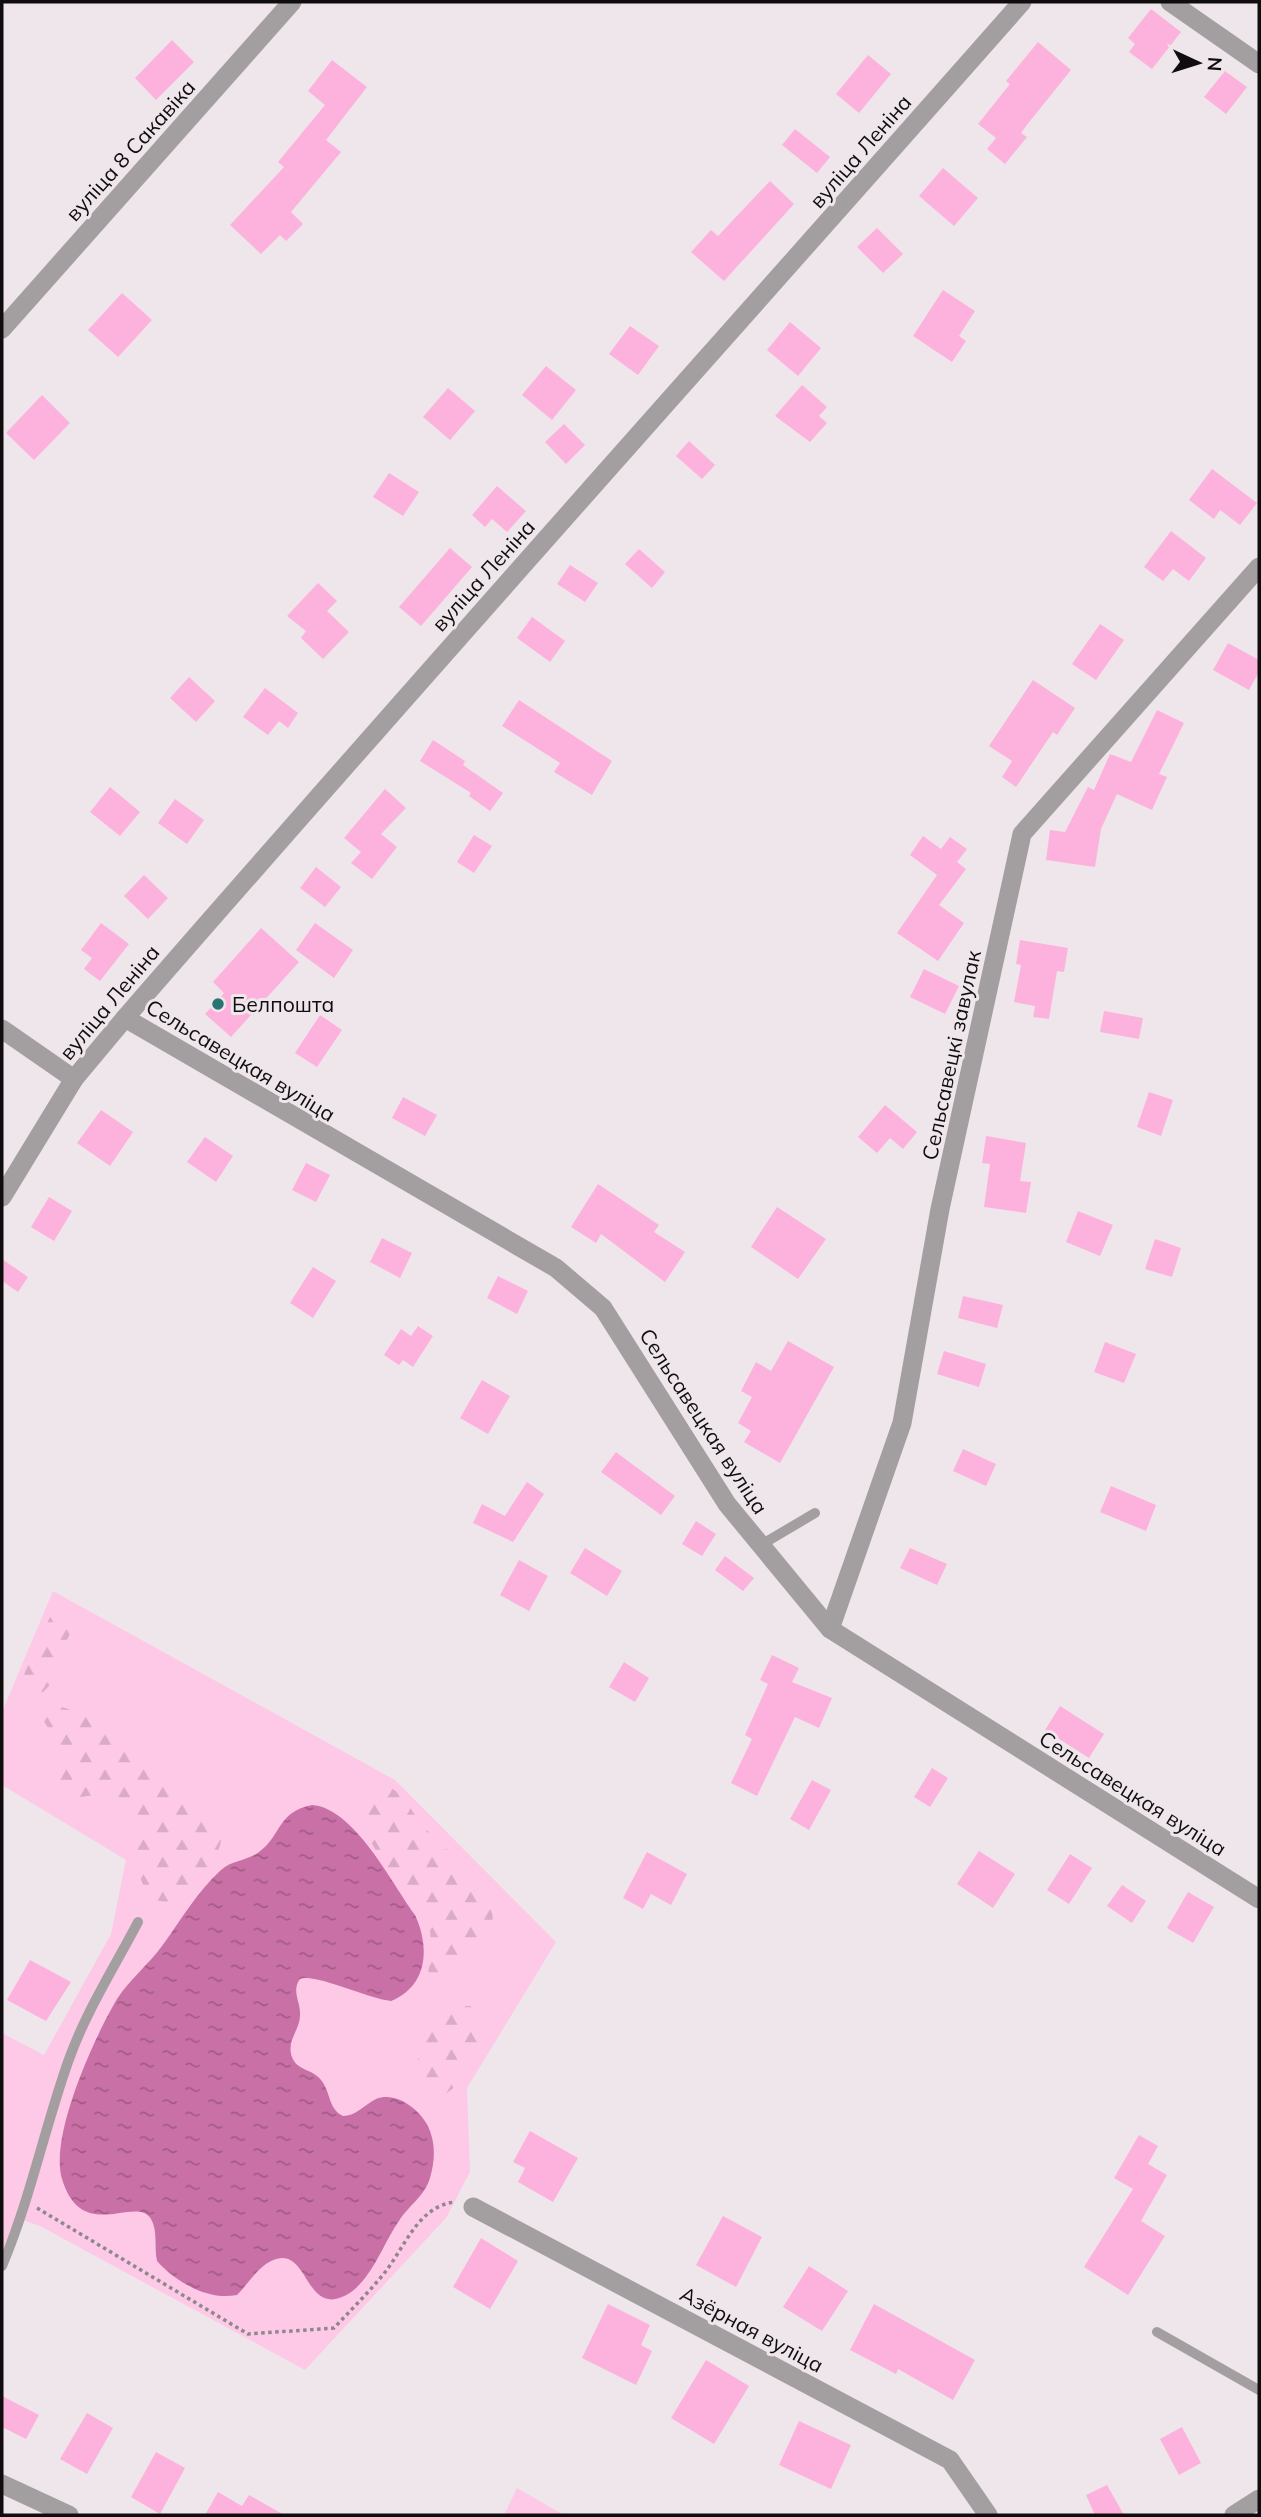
<svg xmlns="http://www.w3.org/2000/svg" width="1261" height="2517" viewBox="0 0 1261 2517" font-family="Mulish,sans-serif">
  <style>
    .green { fill: #fec9e7 }
    .forest { fill: url(#forest-firs) }
    .water { fill: url(#water-ripples) }
    .building { fill: #fdb2dd }
    .lines { fill: none; stroke-linecap: round; stroke-linejoin: round }
    .path { stroke: #8e888c; stroke-width: 3.5; stroke-dasharray: 3.5 3.5; stroke-linecap: butt }
    .service { stroke: #a39fa1; stroke-width: 10 }
    .minor { stroke: #a39fa1; stroke-width: 19 }
    .poi-dot { fill: #297372; stroke: #efe6eb; stroke-width: 2.5 }
    .labels { text-anchor: middle; dominant-baseline: central; stroke-width: 6; stroke-linejoin: round; paint-order: stroke }
    .street-label { font-size: 21px; fill: #100d0f; stroke: #efe6eb }
    .poi-label { font-size: 21px; fill: #100d0f; stroke: #efe6eb; text-anchor: start }
  </style>
  <defs>
    <pattern id="forest-firs" width="22" height="20" patternUnits="userSpaceOnUse" patternTransform="scale(1.75)"><rect width="22" height="20" fill="#fec9e7"/><path d="M5 1l3.5 6h-7zM16 11l3.5 6h-7z" fill="#d9abc5"/></pattern>
    <pattern id="water-ripples" width="26" height="14" patternUnits="userSpaceOnUse" patternTransform="scale(1.75)"><rect width="26" height="14" fill="#c971a7"/><path d="M2 4q2-2 4 0t4 0M15 11q2-2 4 0t4 0" fill="none" stroke="#a25b86"/></pattern>
  </defs>
  <rect width="100%" height="100%" fill="#efe6eb"/>
  <g class="green">
    <path d="M 53,1591 L 395,1780 L 556,1942 L 467,2088 L 470,2172 L 446,2218 L 305,2370 L 40,2226 L 17,2218 L 2,2251 L 2,2033 L 44,2055 L 111,1934 L 126,1860 L 2,1785 L 2,1712 Z"/>
    <path d="M 517,2488 L 564,2515 L 504,2515 Z"/>
  </g>
  <g class="forest">
    <path d="M 58,1609 L 71,1614 L 74,1626 L 59,1655 L 53,1682 L 37,1698 L 25,1699 L 20,1687 L 22,1679 L 50,1617 Z"/>
    <path d="M 51,1705 C 74,1706 122,1736 139,1753 C 151,1765 159,1779 170,1790 C 186,1806 218,1809 221,1835 C 223,1856 197,1884 182,1897 C 129,1922 140,1837 124,1811 C 102,1778 81,1810 59,1790 L 55,1773 L 58,1743 L 43,1720 L 45,1707 Z"/>
    <path d="M 382,1785 C 406,1790 410,1813 426,1829 C 451,1856 510,1895 488,1939 C 483,1949 472,1953 464,1960 C 454,1969 452,1983 441,1989 C 417,1978 436,1948 429,1927 C 415,1886 335,1832 373,1788 Z"/>
    <path d="M 460,2006 L 470,2006 L 477,2011 C 480,2020 483,2029 481,2038 C 477,2059 456,2100 431,2096 C 398,2073 430,2016 460,2006 Z"/>
  </g>
  <path class="water" d="M 312,1805 C 354,1808 391,1882 415,1915 C 430,1947 428,1986 391,2001 C 368,1999 315,1973 300,1979 C 291,1991 301,2002 300,2015 C 300,2031 286,2040 292,2057 C 297,2071 313,2069 321,2080 C 331,2092 328,2109 343,2116 C 356,2116 364,2105 376,2099 C 396,2091 419,2109 428,2126 C 436,2143 435,2161 430,2178 C 424,2197 409,2205 399,2221 C 383,2243 370,2286 342,2297 C 304,2313 308,2243 271,2261 C 257,2268 248,2284 237,2295 C 208,2301 176,2282 157,2261 C 154,2247 158,2231 151,2219 C 136,2194 82,2245 62,2179 C 49,2136 95,2036 117,1999 C 130,1979 148,1965 162,1946 C 181,1920 197,1892 221,1870 C 232,1860 247,1861 259,1852 C 282,1835 277,1812 312,1805 Z"/>
  <g class="building">
    <path d="M 1151,9 L 1181,32 L 1152,69 L 1129,52 L 1135,44 L 1128,38 Z"/>
    <path d="M 172,40 L 194,62 L 156,100 L 135,78 Z"/>
    <path d="M 1038,42 L 1071,70 L 1026,126 L 1021,133 L 1027,137 L 1005,164 L 987,149 L 996,138 L 978,124 L 1010,84 L 1006,81 Z"/>
    <path d="M 868,55 L 891,74 L 859,113 L 836,94 Z"/>
    <path d="M 332,60 L 367,87 L 326,140 L 341,152 L 291,212 L 303,224 L 286,241 L 280,235 L 261,254 L 230,225 L 284,167 L 278,162 L 325,105 L 308,91 Z"/>
    <path d="M 1225,71 L 1247,87 L 1226,114 L 1204,97 Z"/>
    <path d="M 795,129 L 830,157 L 817,173 L 782,145 Z"/>
    <path d="M 943,168 L 978,198 L 954,226 L 919,196 Z"/>
    <path d="M 770,181 L 794,204 L 724,281 L 691,252 L 711,230 L 718,236 Z"/>
    <path d="M 877,228 L 903,254 L 883,273 L 857,247 Z"/>
    <path d="M 943,290 L 975,311 L 959,336 L 966,341 L 952,362 L 913,336 Z"/>
    <path d="M 122,293 L 152,320 L 118,357 L 88,330 Z"/>
    <path d="M 790,322 L 821,348 L 798,376 L 767,350 Z"/>
    <path d="M 630,326 L 659,346 L 638,375 L 609,354 Z"/>
    <path d="M 546,366 L 576,390 L 552,420 L 522,395 Z"/>
    <path d="M 802,385 L 827,407 L 819,416 L 827,423 L 810,442 L 775,416 Z"/>
    <path d="M 448,388 L 475,411 L 450,440 L 423,417 Z"/>
    <path d="M 42,395 L 70,423 L 34,460 L 6,433 Z"/>
    <path d="M 564,424 L 585,445 L 566,464 L 545,442 Z"/>
    <path d="M 689,441 L 715,465 L 702,479 L 676,456 Z"/>
    <path d="M 1212,469 L 1257,503 L 1240,525 L 1220,510 L 1214,519 L 1189,500 Z"/>
    <path d="M 389,473 L 419,492 L 403,516 L 373,497 Z"/>
    <path d="M 497,486 L 526,511 L 507,532 L 492,519 L 485,527 L 472,515 Z"/>
    <path d="M 1171,531 L 1206,558 L 1189,581 L 1173,569 L 1163,581 L 1144,567 Z"/>
    <path d="M 450,548 L 472,567 L 421,626 L 399,607 Z"/>
    <path d="M 639,549 L 665,572 L 652,588 L 625,564 Z"/>
    <path d="M 570,565 L 598,583 L 585,602 L 557,584 Z"/>
    <path d="M 318,583 L 337,601 L 327,611 L 349,632 L 323,659 L 301,638 L 306,631 L 287,616 Z"/>
    <path d="M 532,617 L 565,641 L 550,662 L 517,638 Z"/>
    <path d="M 1100,624 L 1124,640 L 1096,680 L 1072,664 Z"/>
    <path d="M 1228,643 L 1259,660 L 1259,672 L 1249,690 L 1213,670 Z"/>
    <path d="M 189,677 L 215,701 L 196,722 L 170,698 Z"/>
    <path d="M 1033,680 L 1075,708 L 1057,735 L 1053,732 L 1016,787 L 1002,777 L 1012,761 L 989,746 Z"/>
    <path d="M 265,688 L 298,713 L 288,728 L 279,721 L 268,735 L 243,717 Z"/>
    <path d="M 519,700 L 612,761 L 592,795 L 554,772 L 560,763 L 502,726 Z"/>
    <path d="M 1157,710 L 1184,723 L 1159,774 L 1167,777 L 1152,810 L 1117,794 L 1101,829 L 1095,867 L 1046,860 L 1050,830 L 1065,832 L 1088,787 L 1094,790 L 1110,754 L 1131,762 Z"/>
    <path d="M 433,740 L 465,761 L 463,765 L 503,793 L 490,811 L 469,796 L 471,793 L 420,761 Z"/>
    <path d="M 110,787 L 140,812 L 120,836 L 90,812 Z"/>
    <path d="M 385,789 L 406,808 L 381,834 L 397,847 L 372,879 L 351,863 L 361,852 L 344,838 Z"/>
    <path d="M 175,799 L 204,820 L 187,844 L 158,823 Z"/>
    <path d="M 474,835 L 492,846 L 474,873 L 457,862 Z"/>
    <path d="M 923,836 L 941,849 L 950,837 L 967,849 L 957,862 L 966,869 L 939,905 L 964,923 L 938,961 L 897,933 L 937,875 L 910,855 Z"/>
    <path d="M 316,867 L 341,887 L 325,907 L 300,888 Z"/>
    <path d="M 144,875 L 168,898 L 148,919 L 124,896 Z"/>
    <path d="M 101,923 L 129,944 L 100,981 L 84,969 L 92,958 L 81,950 Z"/>
    <path d="M 315,923 L 353,950 L 334,978 L 296,950 Z"/>
    <path d="M 261,928 L 299,962 L 231,1037 L 205,1014 L 224,993 L 213,982 Z"/>
    <path d="M 1020,940 L 1068,948 L 1064,972 L 1057,971 L 1049,1019 L 1033,1017 L 1035,1006 L 1014,1002 L 1021,965 L 1016,964 Z"/>
    <path d="M 924,969 L 959,986 L 945,1014 L 910,997 Z"/>
    <path d="M 1104,1011 L 1143,1018 L 1139,1039 L 1100,1032 Z"/>
    <path d="M 320,1015 L 342,1030 L 317,1067 L 295,1053 Z"/>
    <path d="M 1149,1092 L 1173,1100 L 1161,1136 L 1137,1127 Z"/>
    <path d="M 403,1097 L 437,1115 L 425,1136 L 392,1118 Z"/>
    <path d="M 885,1105 L 917,1132 L 903,1149 L 890,1138 L 877,1153 L 858,1137 Z"/>
    <path d="M 101,1110 L 133,1132 L 110,1166 L 77,1143 Z"/>
    <path d="M 986,1136 L 1026,1143 L 1020,1181 L 1031,1182 L 1026,1213 L 984,1207 L 990,1164 L 982,1163 Z"/>
    <path d="M 205,1137 L 233,1156 L 216,1182 L 187,1162 Z"/>
    <path d="M 306,1163 L 330,1175 L 316,1202 L 292,1190 Z"/>
    <path d="M 598,1184 L 659,1225 L 654,1232 L 685,1252 L 665,1282 L 601,1234 L 596,1243 L 571,1227 Z"/>
    <path d="M 49,1197 L 72,1211 L 54,1241 L 31,1227 Z"/>
    <path d="M 777,1207 L 826,1239 L 798,1279 L 751,1247 Z"/>
    <path d="M 1078,1211 L 1113,1225 L 1100,1256 L 1066,1242 Z"/>
    <path d="M 382,1238 L 412,1253 L 400,1278 L 370,1262 Z"/>
    <path d="M 1155,1239 L 1181,1248 L 1172,1277 L 1145,1269 Z"/>
    <path d="M 2,1259 L 28,1277 L 18,1292 L 2,1281 Z"/>
    <path d="M 313,1267 L 336,1281 L 313,1318 L 290,1303 Z"/>
    <path d="M 498,1276 L 528,1291 L 517,1314 L 487,1298 Z"/>
    <path d="M 963,1296 L 1003,1305 L 997,1328 L 958,1318 Z"/>
    <path d="M 418,1326 L 433,1336 L 413,1367 L 403,1360 L 399,1365 L 384,1355 L 401,1329 L 411,1336 Z"/>
    <path d="M 788,1341 L 834,1367 L 780,1463 L 744,1442 L 751,1431 L 738,1423 L 752,1397 L 741,1391 L 756,1362 L 771,1371 Z"/>
    <path d="M 1105,1342 L 1136,1354 L 1124,1383 L 1094,1372 Z"/>
    <path d="M 944,1351 L 986,1364 L 979,1387 L 937,1374 Z"/>
    <path d="M 482,1380 L 510,1396 L 488,1434 L 460,1418 Z"/>
    <path d="M 963,1449 L 996,1464 L 986,1486 L 953,1471 Z"/>
    <path d="M 616,1452 L 675,1496 L 661,1515 L 601,1472 Z"/>
    <path d="M 527,1482 L 544,1494 L 513,1542 L 473,1523 L 482,1504 L 505,1516 Z"/>
    <path d="M 1111,1486 L 1156,1505 L 1146,1531 L 1100,1512 Z"/>
    <path d="M 696,1521 L 716,1534 L 702,1556 L 682,1544 Z"/>
    <path d="M 585,1548 L 622,1571 L 607,1596 L 570,1573 Z"/>
    <path d="M 910,1548 L 947,1564 L 937,1585 L 900,1568 Z"/>
    <path d="M 725,1556 L 754,1578 L 743,1591 L 715,1570 Z"/>
    <path d="M 519,1560 L 548,1576 L 529,1611 L 500,1595 Z"/>
    <path d="M 772,1655 L 799,1668 L 792,1682 L 832,1698 L 819,1728 L 795,1717 L 757,1796 L 731,1783 L 752,1739 L 745,1735 L 768,1684 L 760,1680 Z"/>
    <path d="M 624,1662 L 649,1678 L 635,1702 L 609,1687 Z"/>
    <path d="M 1060,1706 L 1104,1734 L 1089,1758 L 1045,1730 Z"/>
    <path d="M 932,1768 L 948,1778 L 930,1807 L 914,1797 Z"/>
    <path d="M 812,1780 L 831,1790 L 809,1830 L 790,1819 Z"/>
    <path d="M 979,1851 L 1015,1874 L 993,1908 L 957,1884 Z"/>
    <path d="M 647,1852 L 687,1874 L 671,1905 L 651,1894 L 643,1909 L 623,1898 Z"/>
    <path d="M 1070,1854 L 1092,1868 L 1069,1904 L 1047,1890 Z"/>
    <path d="M 1122,1885 L 1146,1901 L 1132,1923 L 1107,1906 Z"/>
    <path d="M 1188,1892 L 1214,1907 L 1193,1943 L 1167,1928 Z"/>
    <path d="M 30,1960 L 71,1982 L 46,2021 L 7,2000 Z"/>
    <path d="M 530,2131 L 578,2158 L 553,2202 L 518,2182 L 525,2168 L 513,2162 Z"/>
    <path d="M 1139,2135 L 1158,2146 L 1148,2164 L 1167,2175 L 1141,2221 L 1165,2236 L 1128,2295 L 1084,2267 L 1133,2189 L 1114,2178 Z"/>
    <path d="M 723,2216 L 762,2237 L 736,2287 L 696,2265 Z"/>
    <path d="M 481,2238 L 518,2261 L 490,2309 L 453,2287 Z"/>
    <path d="M 809,2266 L 848,2291 L 822,2331 L 783,2307 Z"/>
    <path d="M 608,2304 L 650,2325 L 641,2345 L 652,2351 L 636,2385 L 582,2358 Z"/>
    <path d="M 874,2304 L 975,2360 L 953,2400 L 898,2369 L 896,2374 L 850,2350 Z"/>
    <path d="M 706,2360 L 749,2386 L 714,2444 L 671,2418 Z"/>
    <path d="M 2,2396 L 39,2415 L 26,2439 L 2,2427 Z"/>
    <path d="M 87,2413 L 113,2428 L 87,2474 L 60,2459 Z"/>
    <path d="M 799,2421 L 851,2445 L 831,2489 L 779,2465 Z"/>
    <path d="M 1182,2427 L 1201,2463 L 1179,2475 L 1160,2439 Z"/>
    <path d="M 156,2452 L 185,2468 L 160,2514 L 131,2497 Z"/>
    <path d="M 1107,2485 L 1124,2515 L 1095,2515 L 1086,2495 Z"/>
    <path d="M 218,2492 L 242,2506 L 249,2495 L 284,2515 L 205,2515 Z"/>
  </g>
  <g class="lines">
    <path class="path" d="M 37,2208 L 248,2334 L 334,2328 C 350,2311 367,2294 382,2276 C 404,2250 417,2206 455,2202"/>
    <g class="service">
      <path d="M 761,1545 L 815,1513"/>
      <path d="M 2,2266 C 30,2200 44,2130 68,2062 C 85,2013 114,1968 138,1922"/>
      <path d="M 1157,2332 L 1259,2390"/>
    </g>
    <g class="minor">
      <path d="M 1170,2 L 1259,64"/>
      <path d="M 2,329 L 292,2"/>
      <path d="M 125,1018 L 556,1268 L 603,1308 L 727,1504 L 830,1629 L 1259,1899"/>
      <path d="M 2,1029 L 74,1079"/>
      <path d="M 2,1197 L 74,1079 L 125,1018 C 421,677 723,341 1022,2"/>
      <path d="M 830,1629 L 902,1423 L 940,1209 L 1022,834 L 1259,567"/>
      <path d="M 473,2207 L 950,2460 L 988,2515"/>
      <path d="M 2,2484 L 69,2515"/>
      <path d="M 1234,2515 L 1259,2499"/>
    </g>
  </g>
  <circle class="poi-dot" cx="218" cy="1004" r="7"/>
  <g class="labels">
    <g class="street-label">
      <text transform="translate(130 150) rotate(-48)">вуліца 8 Сакавіка</text>
      <text transform="translate(860 151) rotate(-49)">вуліца Леніна</text>
      <text transform="translate(483 575) rotate(-48)">вуліца Леніна</text>
      <text transform="translate(109 1002) rotate(-50)">вуліца Леніна</text>
      <text transform="translate(951 1055) rotate(-78)">Сельсавецкі завулак</text>
      <text transform="translate(241 1060) rotate(31)">Сельсавецкая вуліца</text>
      <text transform="translate(704 1421) rotate(57)">Сельсавецкая вуліца</text>
      <text transform="translate(1133 1793) rotate(32)">Сельсавецкая вуліца</text>
      <text transform="translate(752 2329) rotate(28)">Азёрная вуліца</text>
    </g>
    <g class="poi-label">
      <text x="232" y="1004">Белпошта</text>
    </g>
  </g>
  <rect width="1261" height="2517" fill="none" stroke="#100d0f" stroke-width="7"/>
  <g transform="translate(1198 63) rotate(94)" stroke="#efe6eb" stroke-width="5" paint-order="stroke">
  <path d="M0-5L12 26L0 18L-12 26Z" fill="#100d0f"/>
  <text y="-10" font-size="19" font-weight="bold" text-anchor="middle" fill="#100d0f">N</text>
  </g>
</svg>
